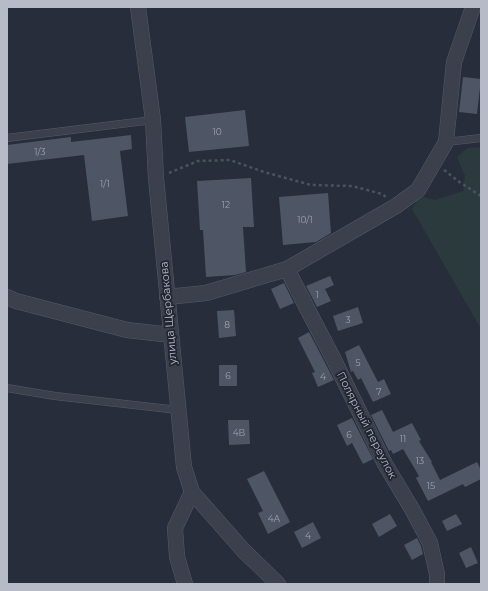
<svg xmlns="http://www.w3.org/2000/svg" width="488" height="591" viewBox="0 0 488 591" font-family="Montserrat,sans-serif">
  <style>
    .green { fill: #2a3a3d }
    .building { fill: #4e5565 }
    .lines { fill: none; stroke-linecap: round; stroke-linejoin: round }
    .lane-casing { stroke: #565b67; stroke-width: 8 }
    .street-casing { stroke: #565b67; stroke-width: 16 }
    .path { stroke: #47555a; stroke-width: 2.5; stroke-dasharray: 3 3; stroke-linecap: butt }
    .lane { stroke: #3b404c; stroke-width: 7 }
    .street { stroke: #3b404c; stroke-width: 15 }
    .labels { text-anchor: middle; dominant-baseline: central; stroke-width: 3.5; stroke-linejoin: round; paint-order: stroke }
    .number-label { font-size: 9px; fill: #9da2ae }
    .street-label { font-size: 11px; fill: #b7bbc7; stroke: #202531 }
  </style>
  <rect width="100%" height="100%" fill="#272d3b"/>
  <path class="green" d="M 481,147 L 481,329 L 412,209 L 417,200 L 423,197 L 435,200 L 463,191 L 465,176 L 457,157 L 468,148 Z"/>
  <g class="building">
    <path d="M 463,77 L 481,79 L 477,114 L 459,112 Z"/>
    <path d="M 245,110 L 249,146 L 189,152 L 185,117 Z"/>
    <path d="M 131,135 L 132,149 L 120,151 L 128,216 L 92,221 L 84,155 L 7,164 L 7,145 L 71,137 L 71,142 Z"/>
    <path d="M 251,178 L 254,227 L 243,227 L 246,272 L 235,275 L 206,277 L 203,230 L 200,230 L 197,181 Z"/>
    <path d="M 328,193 L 331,233 L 316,242 L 283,245 L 279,197 Z"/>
    <path d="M 330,276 L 334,285 L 325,289 L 331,301 L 317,307 L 306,286 Z"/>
    <path d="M 284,283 L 294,303 L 280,309 L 271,289 Z"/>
    <path d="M 358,307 L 363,323 L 338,331 L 333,316 Z"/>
    <path d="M 234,310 L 236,336 L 219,338 L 217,311 Z"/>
    <path d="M 309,332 L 334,380 L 318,387 L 312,373 L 315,372 L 298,338 Z"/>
    <path d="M 359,345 L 378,382 L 384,379 L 391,394 L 373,402 L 361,378 L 358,380 L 353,371 L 351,372 L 345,352 Z"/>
    <rect x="219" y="365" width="18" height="21"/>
    <path d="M 382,410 L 393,432 L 412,423 L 421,440 L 419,441 L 432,462 L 431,462 L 440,480 L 477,462 L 481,470 L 481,479 L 465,487 L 463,484 L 428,501 L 416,478 L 419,476 L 403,449 L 393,454 L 391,450 L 389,451 L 371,415 Z"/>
    <path d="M 352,418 L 373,459 L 363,464 L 352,443 L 347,446 L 337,425 Z"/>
    <path d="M 228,420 L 249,420 L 250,444 L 229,445 Z"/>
    <path d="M 264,471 L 290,522 L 268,534 L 258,513 L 263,511 L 247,479 Z"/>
    <path d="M 390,514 L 397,526 L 379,537 L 372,524 Z"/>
    <path d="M 456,514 L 462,524 L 447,531 L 442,521 Z"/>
    <path d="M 313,522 L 321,538 L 302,548 L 294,532 Z"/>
    <path d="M 417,538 L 421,546 L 423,554 L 412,560 L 404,545 Z"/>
    <path d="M 471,547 L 478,563 L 466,568 L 459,553 Z"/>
  </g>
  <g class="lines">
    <g class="lane-casing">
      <g id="lane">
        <path d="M 7,138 L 153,120"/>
        <path d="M 446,142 L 481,138"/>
        <path d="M 7,388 L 55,396 L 178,410"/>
      </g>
    </g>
    <g class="street-casing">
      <g id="street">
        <path d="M 138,7 L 153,120 L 156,178 L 184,467 L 192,492 L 243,550 L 278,584"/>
        <path d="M 287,269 L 310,314 L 334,360 L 385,464 L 412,509 L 430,543 L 437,574 L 437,584"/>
        <path d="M 7,297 L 16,301 L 127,330 L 171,335"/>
        <path d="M 167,297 L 206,293 L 287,269 L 396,206 L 418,190 L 446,142 L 454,62 L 473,7"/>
        <path d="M 185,584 L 177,557 L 175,528 L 192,492"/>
      </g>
    </g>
    <g class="path">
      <path d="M 444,170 L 458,181 L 481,196"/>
      <path d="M 169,173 L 198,161 L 230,160 L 264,172 L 311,185 L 352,186 L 382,194 L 386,197"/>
    </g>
    <use href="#lane" class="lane"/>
    <use href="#street" class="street"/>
  </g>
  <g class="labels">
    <g class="number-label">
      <text x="217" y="131">10</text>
      <text x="40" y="151">1/3</text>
      <text x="105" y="183">1/1</text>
      <text x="226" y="204">12</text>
      <text x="305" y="219">10/1</text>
      <text x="317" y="294">1</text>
      <text x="348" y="319">3</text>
      <text x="227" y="324">8</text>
      <text x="358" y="362">5</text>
      <text x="228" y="375">6</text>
      <text x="323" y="376">4</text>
      <text x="379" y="391">7</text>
      <text x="239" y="432">4В</text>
      <text x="349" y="434">6</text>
      <text x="403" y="438">11</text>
      <text x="420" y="460">13</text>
      <text x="431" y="485">15</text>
      <text x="274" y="518">4А</text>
      <text x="308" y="535">4</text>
    </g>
    <g class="street-label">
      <text transform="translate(168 313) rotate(-95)">улица Щербакова</text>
      <text transform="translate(367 425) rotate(63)">Полярный переулок</text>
    </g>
  </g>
  <rect width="488" height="591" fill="none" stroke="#b7bbc7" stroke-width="16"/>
</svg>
